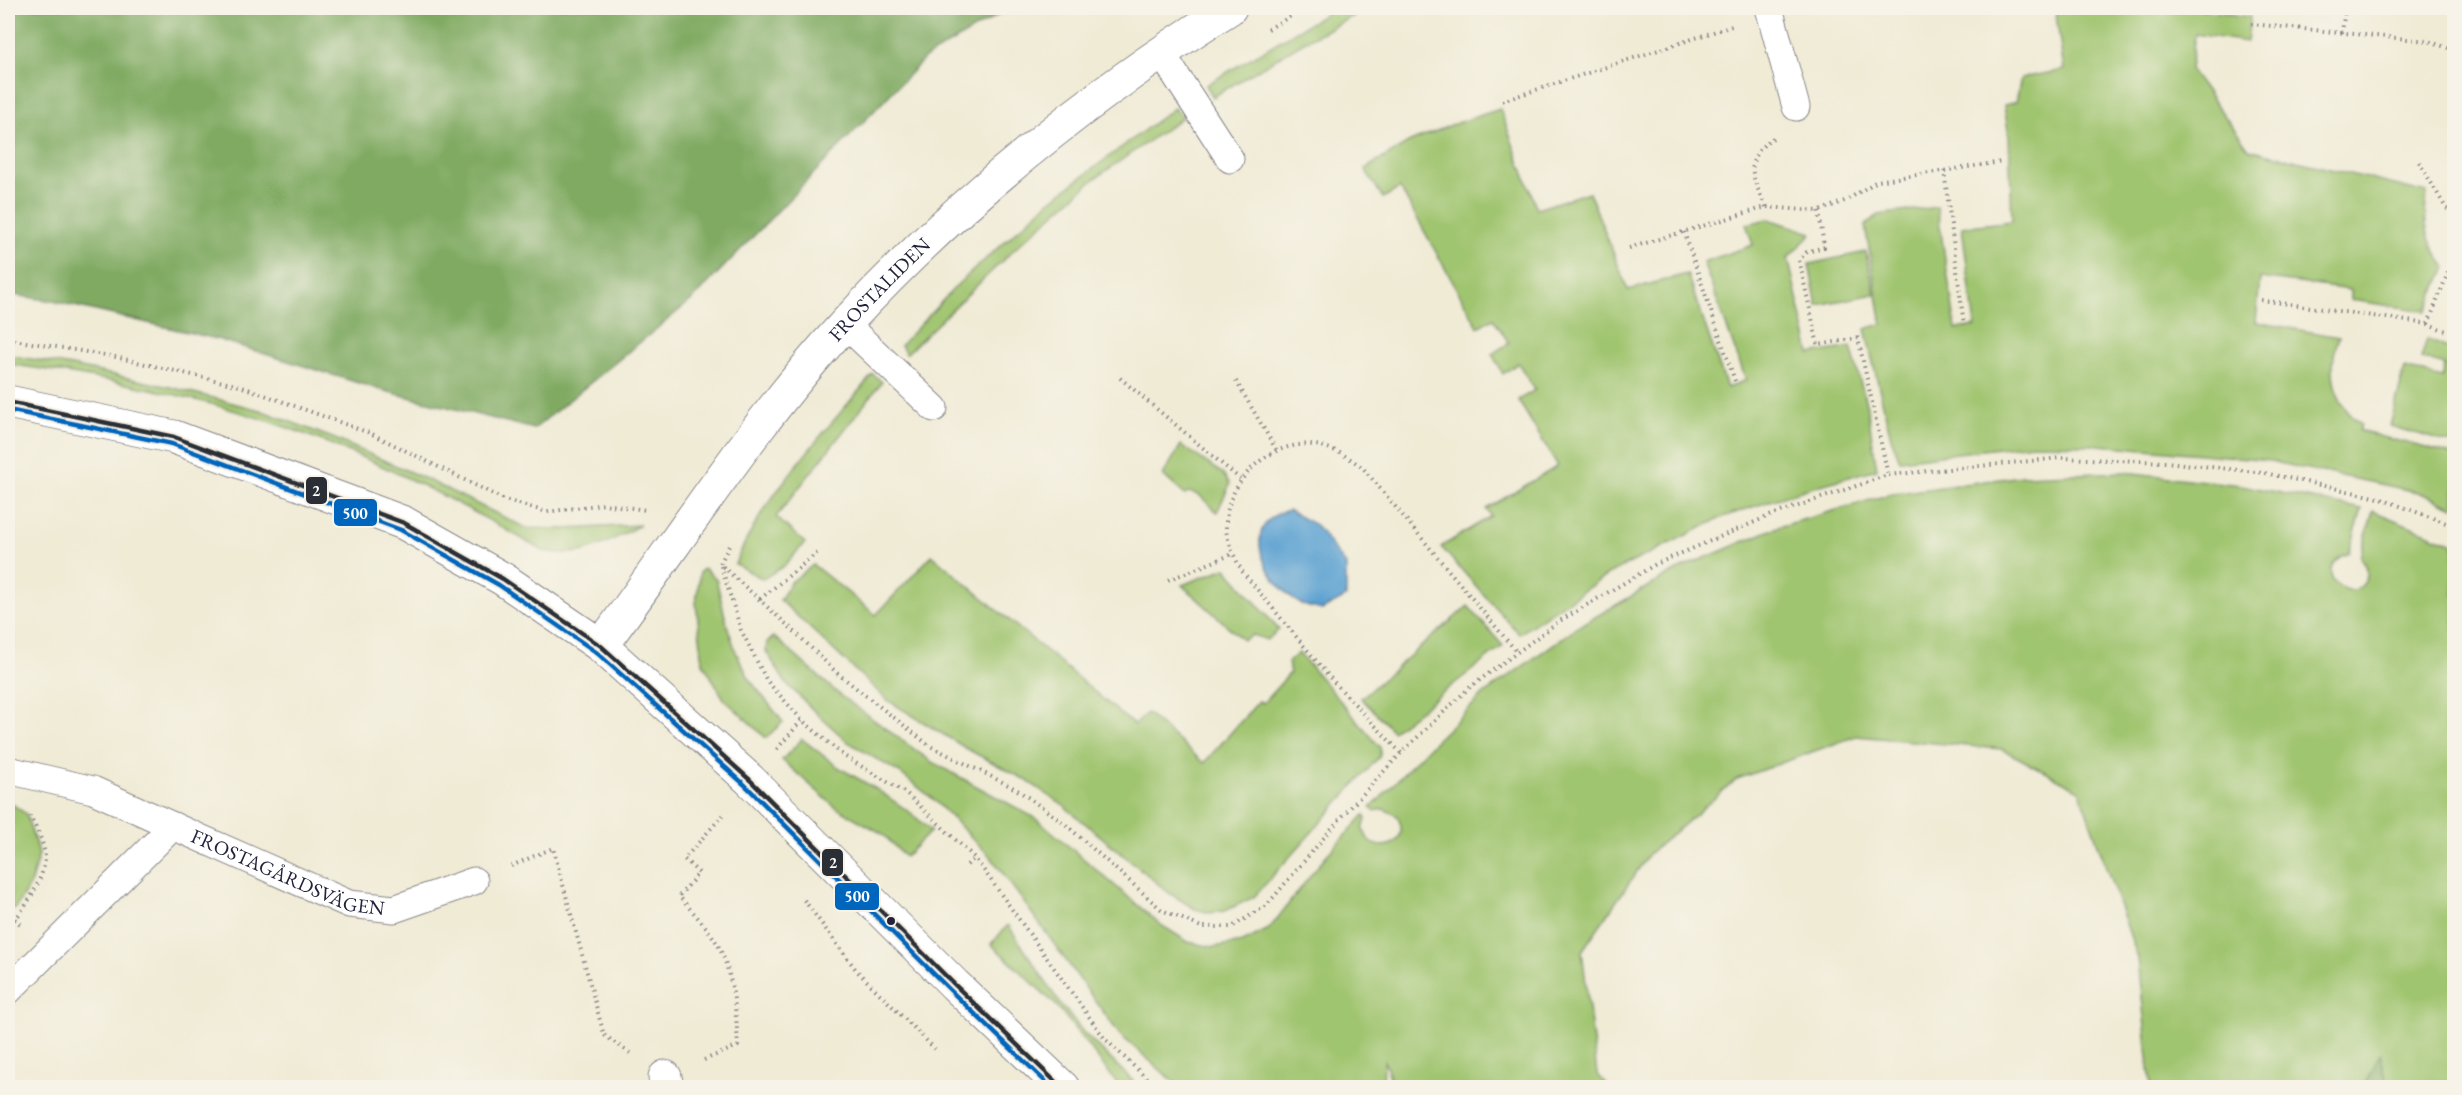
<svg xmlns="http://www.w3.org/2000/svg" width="2462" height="1095" viewBox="0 0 2462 1095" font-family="'EB Garamond',serif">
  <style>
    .green { fill: #a0c56f; stroke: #617455; stroke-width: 1.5 }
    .forest { fill: #80aa62; stroke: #51664e; stroke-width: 1.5 }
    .water { fill: #5ba1d1; stroke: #3e6286; stroke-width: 1.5 }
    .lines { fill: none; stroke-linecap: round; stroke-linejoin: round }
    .lane-casing { stroke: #898688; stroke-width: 29 }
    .street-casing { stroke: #898688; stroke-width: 35 }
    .secondary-casing { stroke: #898688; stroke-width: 35 }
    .path { stroke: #898688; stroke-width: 4; stroke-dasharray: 1.5 4.5; stroke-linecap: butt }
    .lane { stroke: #fff; stroke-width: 27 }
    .street { stroke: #fff; stroke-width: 33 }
    .secondary { stroke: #fff; stroke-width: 33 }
    .bus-1-casing { stroke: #f7f3e8; stroke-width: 9 }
    .bus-2-casing { stroke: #f7f3e8; stroke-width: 9 }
    .bus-1 { stroke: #2c2e35; stroke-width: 4.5 }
    .bus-2 { stroke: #0065bd; stroke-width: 4.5 }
    .bus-dot { fill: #22223b; stroke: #f7f3e8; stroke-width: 2 }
    .labels { text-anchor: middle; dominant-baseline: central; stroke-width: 4.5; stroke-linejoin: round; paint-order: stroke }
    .street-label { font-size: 20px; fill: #22223b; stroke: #f7f3e8 }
    .line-badge { stroke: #f7f3e8; stroke-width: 2 }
    .badge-label { font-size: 16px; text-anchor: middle; font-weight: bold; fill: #fff }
  </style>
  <rect width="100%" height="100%" fill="#f7f3e8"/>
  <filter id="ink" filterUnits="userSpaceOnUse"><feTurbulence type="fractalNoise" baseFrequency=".0167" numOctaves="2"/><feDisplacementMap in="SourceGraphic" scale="12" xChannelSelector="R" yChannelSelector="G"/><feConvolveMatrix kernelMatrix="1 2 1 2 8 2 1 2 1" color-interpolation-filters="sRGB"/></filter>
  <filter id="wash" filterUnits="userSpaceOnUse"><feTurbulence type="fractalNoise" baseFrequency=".008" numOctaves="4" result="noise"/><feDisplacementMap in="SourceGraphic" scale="24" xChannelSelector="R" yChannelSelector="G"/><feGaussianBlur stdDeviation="1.35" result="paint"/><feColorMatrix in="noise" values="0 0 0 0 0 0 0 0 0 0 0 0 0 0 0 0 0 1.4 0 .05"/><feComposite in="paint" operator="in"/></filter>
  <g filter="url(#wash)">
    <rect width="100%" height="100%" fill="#f0ebd5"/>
    <g class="green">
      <path d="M 1335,8 L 1368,8 L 1302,43 L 1213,97 L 1206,85 Z"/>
      <path d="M 2055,8 L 2202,8 L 2202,10 L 2250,17 L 2247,42 L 2195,34 L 2190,69 L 2249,149 L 2427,193 C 2422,222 2427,244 2446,267 L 2426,311 L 2351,300 L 2351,290 L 2260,278 L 2256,322 L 2339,337 C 2327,369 2332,402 2361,424 L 2359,431 L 2454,455 L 2454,507 L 2418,492 L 2259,459 L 2098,445 L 2032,444 L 1900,460 L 1891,438 L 1865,329 L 1882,324 L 1865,226 L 1878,215 L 1937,207 L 1956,329 L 1975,326 L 1962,227 L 2012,221 L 2009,137 L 2004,105 L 2016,102 L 2021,78 L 2064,70 Z"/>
      <path d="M 1174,108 L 1183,117 L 1093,180 L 1024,240 L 906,354 L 901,345 L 959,283 L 1051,200 Z"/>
      <path d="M 1500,109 L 1537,209 L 1589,192 L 1628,290 L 1687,274 L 1727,388 L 1746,380 L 1703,262 L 1753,245 L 1746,224 L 1769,219 L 1812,233 L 1788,258 L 1810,354 L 1851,347 L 1867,407 L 1877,469 L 1803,490 L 1723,517 L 1612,572 L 1519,634 L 1441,547 L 1491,516 L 1486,509 L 1558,466 L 1518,400 L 1535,390 L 1518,363 L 1503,374 L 1492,354 L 1509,343 L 1493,318 L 1478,327 L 1400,188 L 1383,198 L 1365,169 L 1408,143 L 1451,125 Z"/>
      <path d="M 1866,252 L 1875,294 L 1817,305 L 1809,264 Z"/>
      <path d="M 2427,339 L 2454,351 L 2454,444 L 2390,426 L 2405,368 L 2442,378 L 2445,365 L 2421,358 Z"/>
      <path d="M 8,355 L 72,366 L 174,388 L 260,410 L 335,439 L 424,478 L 526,528 L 566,529 L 640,525 C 604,544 585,559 543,551 C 465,505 384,463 299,432 C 205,397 106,378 8,364 Z"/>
      <path d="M 873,374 L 882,382 L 776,517 L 805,543 L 784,566 L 763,579 L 735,564 C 763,496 826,431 873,374 Z"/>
      <path d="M 1181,445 L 1223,474 L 1230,484 L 1217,512 L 1199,495 L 1189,492 L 1185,495 L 1163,475 Z"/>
      <path d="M 2124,472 L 2241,485 L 2362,509 L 2349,553 C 2305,568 2353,610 2366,579 C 2369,571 2366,563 2360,557 L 2373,511 L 2454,544 L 2454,1087 L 2388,1087 L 2380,1054 L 2365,1087 L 2151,1087 L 2138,958 L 2079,790 L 2002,749 L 1856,736 L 1737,779 L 1649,854 L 1582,951 L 1597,1074 L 1609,1087 L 1393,1087 L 1384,1060 L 1383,1087 L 1180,1087 L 1120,1035 L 991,857 L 933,799 L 900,773 L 848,742 L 816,713 L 785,682 L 766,651 L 767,642 L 774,637 L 841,696 L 932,762 L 1037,819 L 1161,925 L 1188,942 L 1213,947 L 1243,942 L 1269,929 L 1325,857 L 1364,815 L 1366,819 L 1363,829 L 1369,841 C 1390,855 1411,836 1396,815 L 1384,809 L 1374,811 L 1371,808 L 1431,745 L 1484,694 L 1576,628 L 1677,570 L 1775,528 L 1891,494 L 2022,476 Z"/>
      <path d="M 932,555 L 1134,725 L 1147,713 L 1204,763 L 1259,701 L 1263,703 L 1290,673 L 1288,662 L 1299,653 L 1380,747 L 1380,756 L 1254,897 L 1225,911 L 1211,913 L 1195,909 L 1169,893 L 1064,806 L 1026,780 L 967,749 L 887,700 L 780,600 L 791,582 L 813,565 L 876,615 Z"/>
      <path d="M 704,568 L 716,579 L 727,625 L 736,652 L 750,680 L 783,722 L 766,738 L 724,699 L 703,663 L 696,603 L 700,572 Z"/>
      <path d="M 1226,568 L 1279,630 L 1267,640 L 1253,635 L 1243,640 L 1182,585 Z"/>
      <path d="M 1468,606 L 1503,646 L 1393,731 L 1361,698 Z"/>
      <path d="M 802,739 L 838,767 L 876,789 L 911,813 L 931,831 L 905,857 L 883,834 L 835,807 L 782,760 Z"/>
      <path d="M 8,801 L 26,814 L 39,854 L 30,885 L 15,909 L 8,905 Z"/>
      <path d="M 1008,925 L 1057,999 L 1083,1032 L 1139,1087 L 1120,1087 L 1058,1007 L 991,944 Z"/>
    </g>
    <g class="forest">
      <path d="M 8,8 L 1010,8 L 925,58 L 693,299 L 534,429 L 381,390 L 217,339 L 53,301 L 8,294 Z"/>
      <path d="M 2380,1053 L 2388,1087 L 2365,1087 Z"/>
    </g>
    <path class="water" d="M 1288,510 L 1316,525 L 1346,565 L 1346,597 L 1322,610 C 1315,608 1306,607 1299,603 C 1267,582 1235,525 1288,510 Z"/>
  </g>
  <g filter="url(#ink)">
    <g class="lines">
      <g class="lane-casing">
        <g id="lane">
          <path d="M 1769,8 L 1796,107"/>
          <path d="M 1160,51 L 1230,159"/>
          <path d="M 845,324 L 934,408"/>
          <path d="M 8,770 L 93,790 L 173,826"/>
          <path id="s1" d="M 8,991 L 173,826 L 349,904 L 394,909 L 474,881"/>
        </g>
      </g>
      <g class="street-casing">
        <g id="street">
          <path id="s2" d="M 601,646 C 681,538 754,422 845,324 C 958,201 1089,96 1230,8"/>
          <path d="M 665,1077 L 667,1088"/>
        </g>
      </g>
      <g class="secondary-casing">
        <path id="secondary" d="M 8,402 L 174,437 L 404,523 L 503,579 L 601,646 L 750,780 L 955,985 L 1063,1088"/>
      </g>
      <g class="path">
        <path d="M 1809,9 L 1821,8"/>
        <path d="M 2251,24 L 2428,41 L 2454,50"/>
        <path d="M 1268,29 L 1305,8"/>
        <path d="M 2342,33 L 2345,8"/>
        <path d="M 1502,101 L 1732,26"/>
        <path d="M 2419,162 L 2446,208 L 2454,213"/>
        <path d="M 1944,170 L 1964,325"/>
        <path d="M 1766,207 C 1752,177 1742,159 1773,138"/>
        <path d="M 1819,211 L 1824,247 L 1807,252 L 1799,260 L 1818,345 L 1858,338 L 1888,475"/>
        <path d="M 1684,232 L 1735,381"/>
        <path d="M 1629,248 L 1766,207 L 1819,211 L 1847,200 L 1877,181 L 2001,162"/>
        <path d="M 2261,300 L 2428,324 L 2454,334"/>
        <path d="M 2428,324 L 2454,257"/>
        <path d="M 8,339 L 111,356 L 240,386 L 372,434 L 505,500 L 547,512 L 604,504 L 646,510"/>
        <path d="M 1120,378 L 1240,479"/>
        <path d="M 1236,381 L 1277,451"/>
        <path d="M 729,546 L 720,564 L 795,632 L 837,673 L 930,746 L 1016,789 L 1064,823 L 1162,910 L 1201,927 L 1232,927 L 1267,905 L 1338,821 L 1401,753 L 1469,688 L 1558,622 L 1656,564 L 1769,516 L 1888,475 L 2061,458 L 2166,462 L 2265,473 L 2379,498 L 2454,526"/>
        <path d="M 721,566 L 741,630 L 767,681 L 802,720 L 844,756 L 906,793 L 975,858 L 1105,1039 L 1157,1088"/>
        <path d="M 1168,580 L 1233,554"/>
        <path d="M 760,599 L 817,553"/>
        <path d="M 777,749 L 802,720"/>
        <path d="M 1401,753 L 1332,680 L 1242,571 C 1235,558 1227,543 1226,528 C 1224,488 1260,449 1299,445 C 1324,442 1345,454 1363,468 L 1516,651"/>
        <path d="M 967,865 L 975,858"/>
        <path d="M 511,866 L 553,848 L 604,1035 L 630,1053"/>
        <path d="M 804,900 L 857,971 L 935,1049"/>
        <path d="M 8,922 L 15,919"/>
        <path d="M 20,924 L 15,919 C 27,907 46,873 45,856 C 44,843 36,827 30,816"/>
        <path d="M 704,1060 L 738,1046 C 736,1012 734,978 719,947 C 709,928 692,912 679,896 L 699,873 L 684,859 L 723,815"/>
      </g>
      <use href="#lane" class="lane"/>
      <use href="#street" class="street"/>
      <use href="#secondary" class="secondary"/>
      <g class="bus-1-casing">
        <path id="bus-1" d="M 8,402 L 174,437 L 404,523 L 503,579 L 601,646 L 750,780 L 955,985 L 1062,1088"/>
      </g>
      <g class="bus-2-casing">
        <path id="bus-2" d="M 8,410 L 172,444 L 401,530 L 499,585 L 596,652 L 745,785 L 950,990 L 1052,1088"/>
      </g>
      <use href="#bus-1" class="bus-1"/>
      <use href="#bus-2" class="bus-2"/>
    </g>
  </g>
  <circle class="bus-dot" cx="891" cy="921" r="5"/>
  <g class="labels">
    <g class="street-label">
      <text stroke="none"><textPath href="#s2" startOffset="453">FROSTALIDEN</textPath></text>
      <text stroke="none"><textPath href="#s1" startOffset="358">FROSTAGÅRDSVÄGEN</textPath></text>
    </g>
  </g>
  <g class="line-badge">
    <rect x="305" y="476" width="23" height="29" rx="6" fill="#2c2e35"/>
    <rect x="333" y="498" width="45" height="29" rx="6" fill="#0065bd"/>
    <rect x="821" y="848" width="23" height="29" rx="6" fill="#2c2e35"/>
    <rect x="834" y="882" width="46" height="29" rx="6" fill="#0065bd"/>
  </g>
  <g class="badge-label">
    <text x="316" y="496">2</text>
    <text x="355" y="519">500</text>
    <text x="833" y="868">2</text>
    <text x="857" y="902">500</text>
  </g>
  <rect width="2462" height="1095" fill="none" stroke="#f7f3e8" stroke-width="30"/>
</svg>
